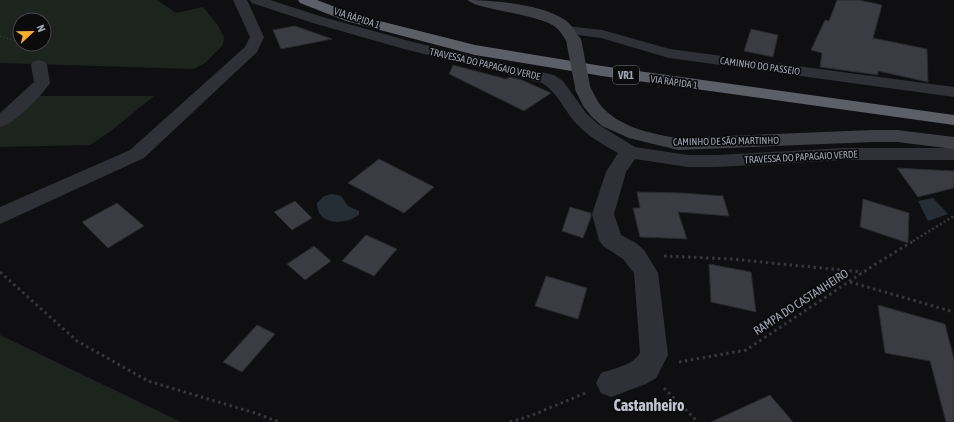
<svg xmlns="http://www.w3.org/2000/svg" width="954" height="422" viewBox="0 0 954 422" font-family="'Asap Condensed',sans-serif">
  <style>
    .green { fill: #1c241d; fill-rule: evenodd }
    .water { fill: #262e35 }
    .building { fill: #3b3c41; stroke: #29292d }
    .lines { fill: none; stroke-linecap: round; stroke-linejoin: round }
    .path-far2 { stroke: #36383d; stroke-width: 1.5; stroke-dasharray: 1.5 2; stroke-linecap: butt }
    .path-far1 { stroke: #36383d; stroke-width: 2.5; stroke-dasharray: 2 2.5; stroke-linecap: butt }
    .path { stroke: #36383d; stroke-width: 3; stroke-dasharray: 2.5 3.5; stroke-linecap: butt }
    .street { fill: #303136; fill-rule: evenodd }
    .secondary { fill: #3e4046; fill-rule: evenodd }
    .highway { fill: #5c5f67; fill-rule: evenodd }
    .secondary-bridge { stroke: #3e4046; stroke-width: 15 }
    .labels { text-anchor: middle; dominant-baseline: central; stroke-width: 3.5; stroke-linejoin: round; paint-order: stroke }
    .far-street-label { font-size: 10px; fill: #a0a6b3; stroke: #0b0b0c }
    .shield { fill: #0b0b0c; stroke: #737881; stroke-width: 1 }
    .shield-label { font-size: 11px; font-weight: bold; fill: #a0a6b3 }
    .street-label { font-size: 12px; fill: #a0a6b3; stroke: #0b0b0c }
    .near-neighbourhood-label { font-size: 16px; font-weight: bold; fill: #c1c5cf; stroke: #0b0b0c }
  </style>
  <rect width="100%" height="100%" fill="#0f0f11"/>
  <g class="green">
    <path d="M 0,0 L 157,0 L 176,13 L 203,7 L 217,24 L 224,37 L 223,45 L 205,63 L 194,69 L 0,63 ZM 20,20 L 44,20 L 44,44 L 20,44 Z"/>
    <path d="M 29,96 L 154,96 L 111,131 L 90,145 L 0,147 L 0,121 Z"/>
    <path d="M 0,335 L 181,422 L 0,422 Z"/>
  </g>
  <g class="water">
    <path d="M 332,194 L 341,196 L 348,206 L 359,211 L 359,215 C 345,225 317,226 317,203 L 324,196 Z"/>
    <path d="M 933,198 L 948,214 L 928,221 L 918,201 Z"/>
  </g>
  <g class="building">
    <path d="M 837,0 L 859,0 L 882,5 L 873,38 L 927,49 L 928,82 L 878,71 L 878,75 L 820,67 L 822,53 L 811,50 L 825,20 L 829,21 Z"/>
    <path d="M 295,26 L 332,39 L 281,49 L 273,30 Z"/>
    <path d="M 751,29 L 778,35 L 773,57 L 744,51 Z"/>
    <path d="M 453,65 L 506,79 L 510,77 L 522,80 L 551,93 L 524,111 L 449,74 Z"/>
    <path d="M 379,159 L 434,187 L 404,213 L 348,183 Z"/>
    <path d="M 897,168 L 954,171 L 954,188 L 918,197 Z"/>
    <path d="M 637,192 L 683,193 L 723,196 L 729,216 L 678,212 L 687,239 L 640,237 L 633,208 L 640,208 Z"/>
    <path d="M 863,199 L 909,213 L 908,243 L 860,227 Z"/>
    <path d="M 295,201 L 312,218 L 292,230 L 274,212 Z"/>
    <path d="M 117,203 L 144,226 L 108,248 L 82,222 Z"/>
    <path d="M 570,207 L 591,213 L 591,217 L 583,238 L 562,231 Z"/>
    <path d="M 366,235 L 397,249 L 374,276 L 342,261 Z"/>
    <path d="M 314,246 L 331,261 L 305,280 L 287,264 Z"/>
    <path d="M 709,264 L 751,272 L 756,312 L 711,302 Z"/>
    <path d="M 546,276 L 587,288 L 578,319 L 535,306 Z"/>
    <path d="M 878,305 L 945,324 L 954,359 L 954,422 L 946,422 L 930,361 L 885,353 Z"/>
    <path d="M 257,325 L 275,334 L 242,372 L 223,362 Z"/>
    <path d="M 770,395 L 793,422 L 711,422 Z"/>
  </g>
  <g class="lines">
    <g class="path-far2">
      <path d="M 0,36 L 20,42"/>
      <path d="M 25,44 L 33,48"/>
    </g>
    <path class="path-far1" d="M 913,241 L 954,216"/>
    <g class="path">
      <path d="M 664,256 L 731,259 L 862,272"/>
      <path d="M 0,272 L 77,341 L 148,381 L 255,413 L 279,422"/>
      <path d="M 850,282 L 954,312"/>
      <path d="M 679,362 L 746,350 L 874,265 L 915,240"/>
      <path d="M 664,388 L 698,422"/>
      <path d="M 510,422 L 530,416 L 588,392"/>
    </g>
    <g class="street">
      <path d="M 233,0 L 247,0 L 264,37 L 257,52 L 144,158 L 0,224 L 0,207 L 130,150 L 245,47 L 250,37 Z"/>
      <path d="M 250,0 L 270,0 L 323,17 L 413,42 L 554,75 L 563,81 L 586,113 L 599,125 L 635,147 L 688,155 L 716,155 L 844,148 L 954,148 L 954,160 L 844,160 L 716,167 L 688,167 L 635,159 L 626,172 L 614,214 L 621,235 L 636,243 L 644,250 L 658,273 L 668,355 L 656,378 L 646,384 L 611,397 L 601,393 L 596,383 L 601,373 C 614,368 632,366 640,353 L 634,273 L 623,259 L 603,246 L 599,240 L 592,214 L 606,172 L 618,153 C 602,144 586,135 574,121 C 563,108 557,92 542,83 L 404,49 L 313,23 L 252,3 Z"/>
      <path d="M 567,26 L 602,30 L 670,49 L 954,87 L 954,97 L 669,58 L 601,38 L 562,33 L 560,30 L 562,27 Z"/>
      <path d="M 39,60 L 45,62 L 47,65 L 50,83 C 41,96 15,124 0,127 L 0,113 L 34,82 L 31,65 L 33,62 Z"/>
    </g>
    <g class="secondary">
      <path d="M 468,0 C 494,0 543,5 565,20 C 573,26 577,34 581,42 L 579,45 L 574,46 L 569,45 C 564,38 561,31 554,26 C 536,14 475,9 468,0 Z"/>
      <path d="M 583,84 L 589,85 C 594,93 597,102 604,109 C 623,128 652,134 678,138 L 873,130 L 897,130 L 954,137 L 954,149 L 897,142 L 873,142 L 678,150 L 629,138 L 602,126 L 592,117 L 583,106 L 575,89 L 577,85 Z"/>
    </g>
    <path class="highway" d="M 298,0 L 317,0 L 356,15 L 475,45 L 602,66 L 954,115 L 954,125 L 602,76 L 475,55 L 346,21 L 300,3 Z"/>
    <path class="secondary-bridge" d="M 574,42 L 583,89"/>
  </g>
  <g class="labels">
    <g class="far-street-label">
      <text transform="translate(357 18) rotate(18)">VIA RÁPIDA 1</text>
      <text transform="translate(485 64) rotate(13)">TRAVESSA DO PAPAGAIO VERDE</text>
      <text transform="translate(760 66) rotate(8)">CAMINHO DO PASSEIO</text>
      <text transform="translate(674 82) rotate(8)">VIA RÁPIDA 1</text>
      <text transform="translate(726 141) rotate(-1)">CAMINHO DE SÃO MARTINHO</text>
      <text transform="translate(801 157) rotate(-3)">TRAVESSA DO PAPAGAIO VERDE</text>
    </g>
    <rect class="shield" x="613" y="66" width="26" height="18" rx="3"/>
    <g class="shield-label">
      <text x="626" y="75">VR1</text>
    </g>
    <g class="street-label">
      <text transform="translate(801 302) rotate(-33)">RAMPA DO CASTANHEIRO</text>
    </g>
    <g class="near-neighbourhood-label">
      <text x="649" y="405">Castanheiro</text>
    </g>
  </g>
  <g transform="translate(32 32) rotate(68)"><circle r="19" fill="#0b0b0c" stroke="#47494f"/>
  <path d="M0-3L7 15L0 10L-7 15Z" fill="#fcaf1c"/>
  <text y="-6" font-size="11" font-weight="bold" text-anchor="middle" fill="#a0a6b3">N</text>
  </g>
</svg>
